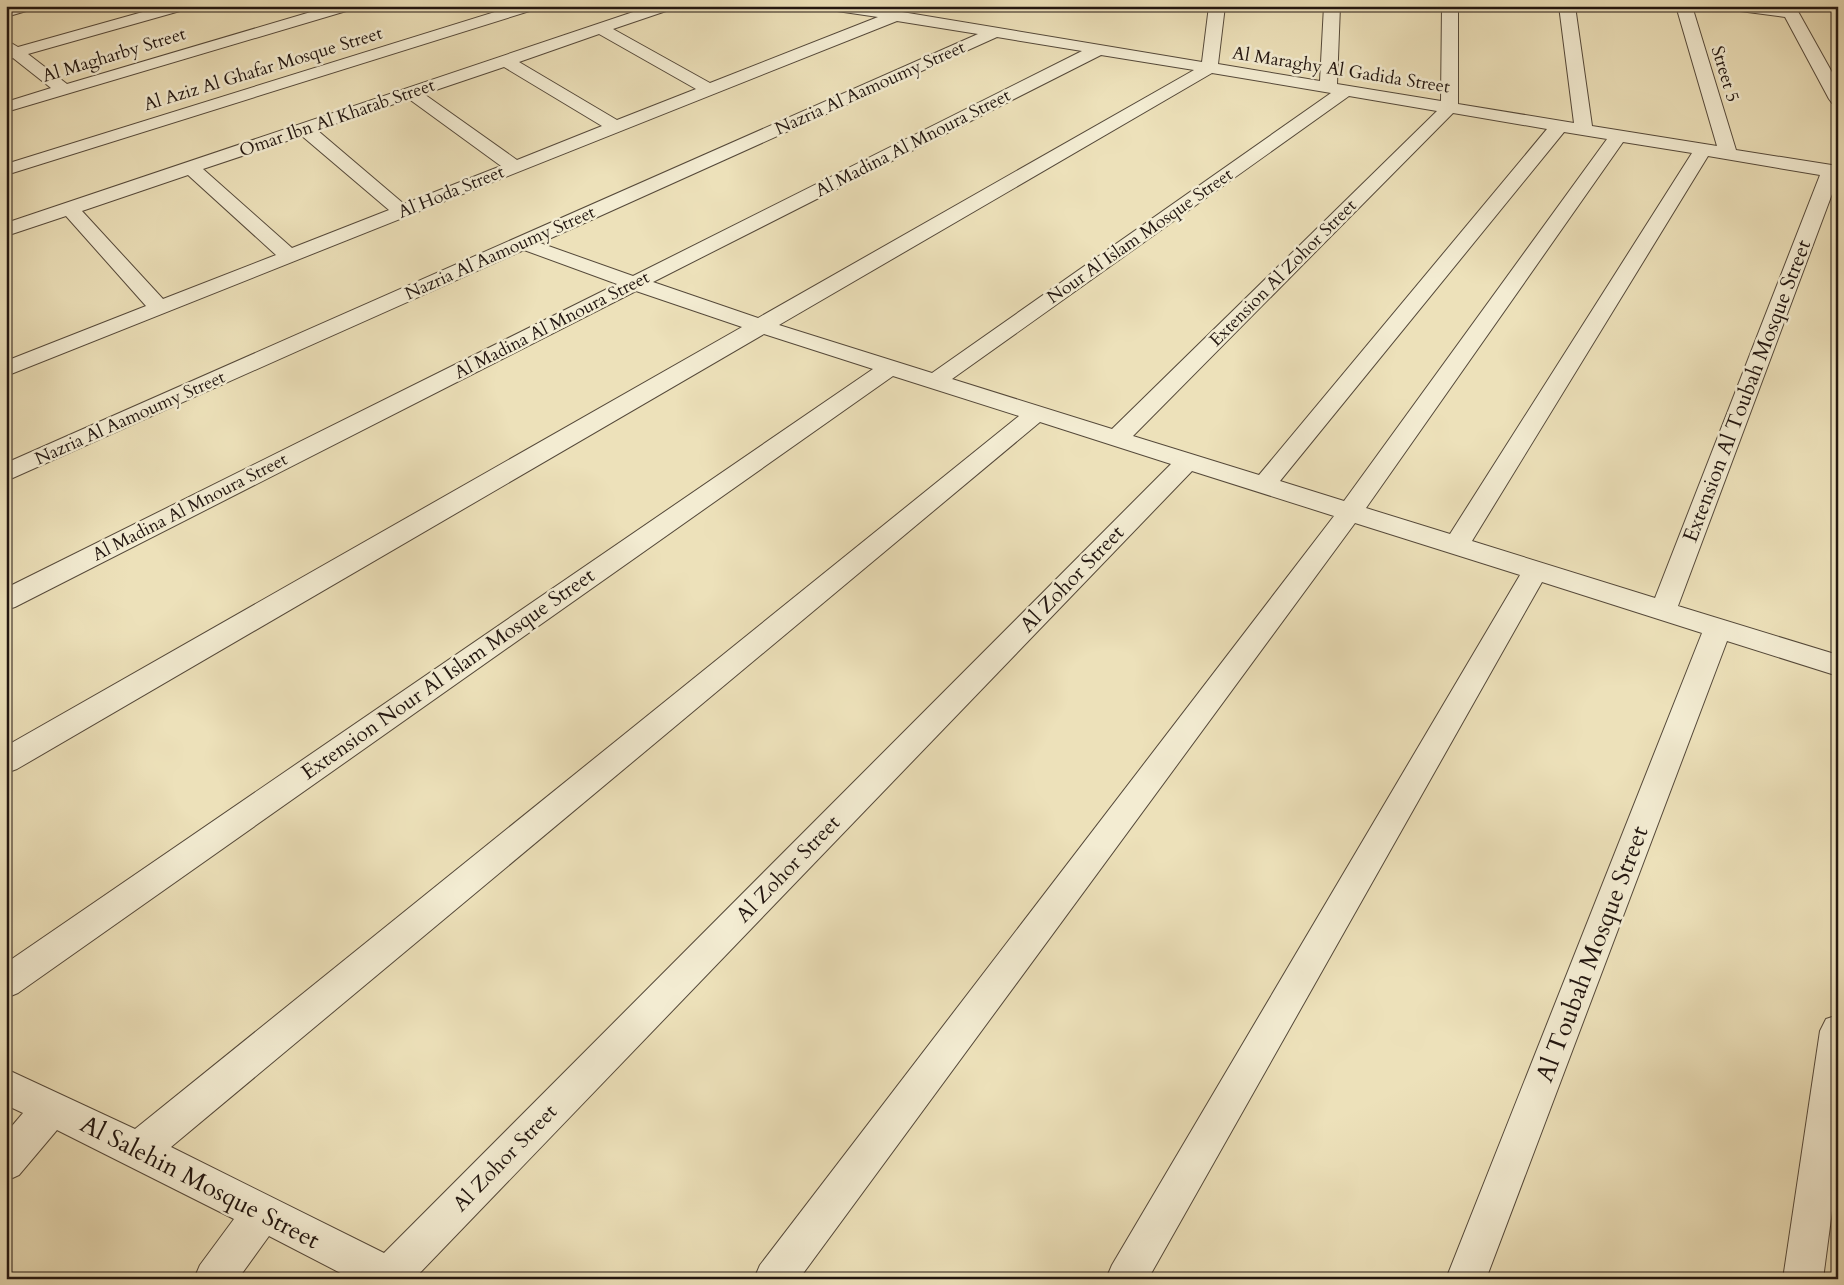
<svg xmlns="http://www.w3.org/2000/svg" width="1844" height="1285" viewBox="0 0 1844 1285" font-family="Cardo,serif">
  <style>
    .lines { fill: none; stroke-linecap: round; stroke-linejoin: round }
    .minor-casing { stroke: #55493a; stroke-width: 2 }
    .minor { fill: #f3ecd2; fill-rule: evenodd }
    .labels { text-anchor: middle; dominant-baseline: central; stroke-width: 5; stroke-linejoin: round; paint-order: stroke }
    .far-street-label { font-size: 18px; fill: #221610; stroke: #f3ecd2 }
    .street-label { font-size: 21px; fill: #221610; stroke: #f3ecd2 }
    .near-street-label { font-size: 25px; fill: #221610; stroke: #f3ecd2 }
  </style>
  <rect width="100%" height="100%" fill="#ede1ba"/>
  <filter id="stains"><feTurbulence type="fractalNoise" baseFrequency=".004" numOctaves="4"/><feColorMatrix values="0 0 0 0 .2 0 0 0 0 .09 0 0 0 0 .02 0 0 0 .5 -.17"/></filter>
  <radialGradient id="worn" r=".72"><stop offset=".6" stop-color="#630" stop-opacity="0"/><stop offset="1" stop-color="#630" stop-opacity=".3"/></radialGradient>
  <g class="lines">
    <g class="minor-casing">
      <g id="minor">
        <path d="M 10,6 L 35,6 L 33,9 L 6,17 L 6,7 Z"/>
        <path d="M 164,6 L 189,6 L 187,9 L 28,54 L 67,84 L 331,6 L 355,6 L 353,9 L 6,112 L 6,102 L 51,88 L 13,58 L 6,60 L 6,40 L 18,47 Z"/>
        <path d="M 514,6 L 538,6 L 536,9 L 6,175 L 6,164 Z"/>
        <path d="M 651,6 L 674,6 L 672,9 L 613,29 L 710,83 L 878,17 L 837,11 L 832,9 L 830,6 L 866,6 L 1202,62 L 1209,6 L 1225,6 L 1218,64 L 1320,81 L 1324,6 L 1340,6 L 1337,84 L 1441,101 L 1442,6 L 1458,6 L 1458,104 L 1574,123 L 1559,6 L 1575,6 L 1592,126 L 1717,146 L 1676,6 L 1692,6 L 1736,150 L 1838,166 L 1838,178 L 1678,606 L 1838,655 L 1838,676 L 1727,641 L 1486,1279 L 1446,1279 L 1702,633 L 1542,582 L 1148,1279 L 1106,1279 L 1112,1265 L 1520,575 L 1355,523 L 799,1279 L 754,1279 L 760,1265 L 1334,516 L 1192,471 L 414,1279 L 352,1279 L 269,1236 L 238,1279 L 194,1279 L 200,1265 L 234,1219 L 57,1130 L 19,1175 L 6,1181 L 6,1133 L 23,1113 L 6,1105 L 6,1069 L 135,1129 L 1019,416 L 893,376 L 18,993 L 6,998 L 6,963 L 873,369 L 764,334 L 17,769 L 6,773 L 6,746 L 742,327 L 636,291 L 15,607 L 6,610 L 6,588 L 617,284 L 524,250 L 6,481 L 6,463 L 978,34 L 897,21 L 6,376 L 6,361 L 146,306 L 66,216 L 6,236 L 6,223 ZM 599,34 L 696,89 L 617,120 L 519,62 ZM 997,37 L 1082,51 L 633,276 L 540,243 ZM 1101,55 L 1194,70 L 758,318 L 653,282 ZM 504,67 L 602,126 L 517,160 L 424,94 ZM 1212,73 L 1331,93 L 932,373 L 779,325 ZM 1349,96 L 1437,111 L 1112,429 L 952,379 ZM 409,99 L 501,166 L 404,204 L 317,130 ZM 1453,113 L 1547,129 L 1259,475 L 1133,436 ZM 1564,132 L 1607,139 L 1344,501 L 1280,481 ZM 302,136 L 389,210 L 292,248 L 203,169 ZM 1623,142 L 1692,153 L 1450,534 L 1366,508 ZM 1708,156 L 1820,175 L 1655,598 L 1472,541 ZM 188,175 L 276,255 L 163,299 L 82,211 ZM 1040,422 L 1171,464 L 384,1253 L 171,1147 Z"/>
        <path d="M 1733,6 L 1795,6 L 1838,83 L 1838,104 L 1832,103 L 1829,99 L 1785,17 L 1740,11 L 1735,9 Z"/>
        <path d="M 1838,1015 L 1838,1166 L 1823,1279 L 1783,1279 L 1820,1031 L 1826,1019 Z"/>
      </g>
    </g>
    <use href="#minor" class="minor"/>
  </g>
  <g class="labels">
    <g class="far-street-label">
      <text transform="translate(114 55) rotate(-17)">Al Magharby Street</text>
      <text transform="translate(263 69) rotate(-17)">Al Aziz Al Ghafar Mosque Street</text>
      <text transform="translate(1341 70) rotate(9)">Al Maraghy Al Gadida Street</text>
      <text transform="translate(1725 74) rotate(73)">Street 5</text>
      <text transform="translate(870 88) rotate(-24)">Nazria Al Aamoumy Street</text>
      <text transform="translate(337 118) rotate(-19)">Omar Ibn Al Khatab Street</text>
      <text transform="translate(913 143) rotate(-27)">Al Madina Al Mnoura Street</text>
      <text transform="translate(451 192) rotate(-22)">Al Hoda Street</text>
      <text transform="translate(1140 236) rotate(-35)">Nour Al Islam Mosque Street</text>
      <text transform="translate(500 253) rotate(-24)">Nazria Al Aamoumy Street</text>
      <text transform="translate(1283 273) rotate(-45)">Extension Al Zohor Street</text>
      <text transform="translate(552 325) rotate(-27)">Al Madina Al Mnoura Street</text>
      <text transform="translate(130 418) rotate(-24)">Nazria Al Aamoumy Street</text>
      <text transform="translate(190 507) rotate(-27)">Al Madina Al Mnoura Street</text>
    </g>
    <g class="street-label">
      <text transform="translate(1747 391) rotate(-69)">Extension Al Toubah Mosque Street</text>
      <text transform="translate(1072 579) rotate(-46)">Al Zohor Street</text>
      <text transform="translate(448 674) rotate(-35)">Extension Nour Al Islam Mosque Street</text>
      <text transform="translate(788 869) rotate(-46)">Al Zohor Street</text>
      <text transform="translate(505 1158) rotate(-46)">Al Zohor Street</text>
    </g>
    <g class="near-street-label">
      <text transform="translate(1592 954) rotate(-69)">Al Toubah Mosque Street</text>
      <text transform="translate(200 1182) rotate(27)">Al Salehin Mosque Street</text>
    </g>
  </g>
  <rect width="1844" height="1285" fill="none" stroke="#ede1ba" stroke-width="25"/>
  <rect x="8" y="8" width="1829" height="1270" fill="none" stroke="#221610" stroke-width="2.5"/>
  <rect x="12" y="12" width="1819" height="1260" fill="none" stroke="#221610"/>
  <rect width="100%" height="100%" filter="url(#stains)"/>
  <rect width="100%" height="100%" fill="url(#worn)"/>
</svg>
